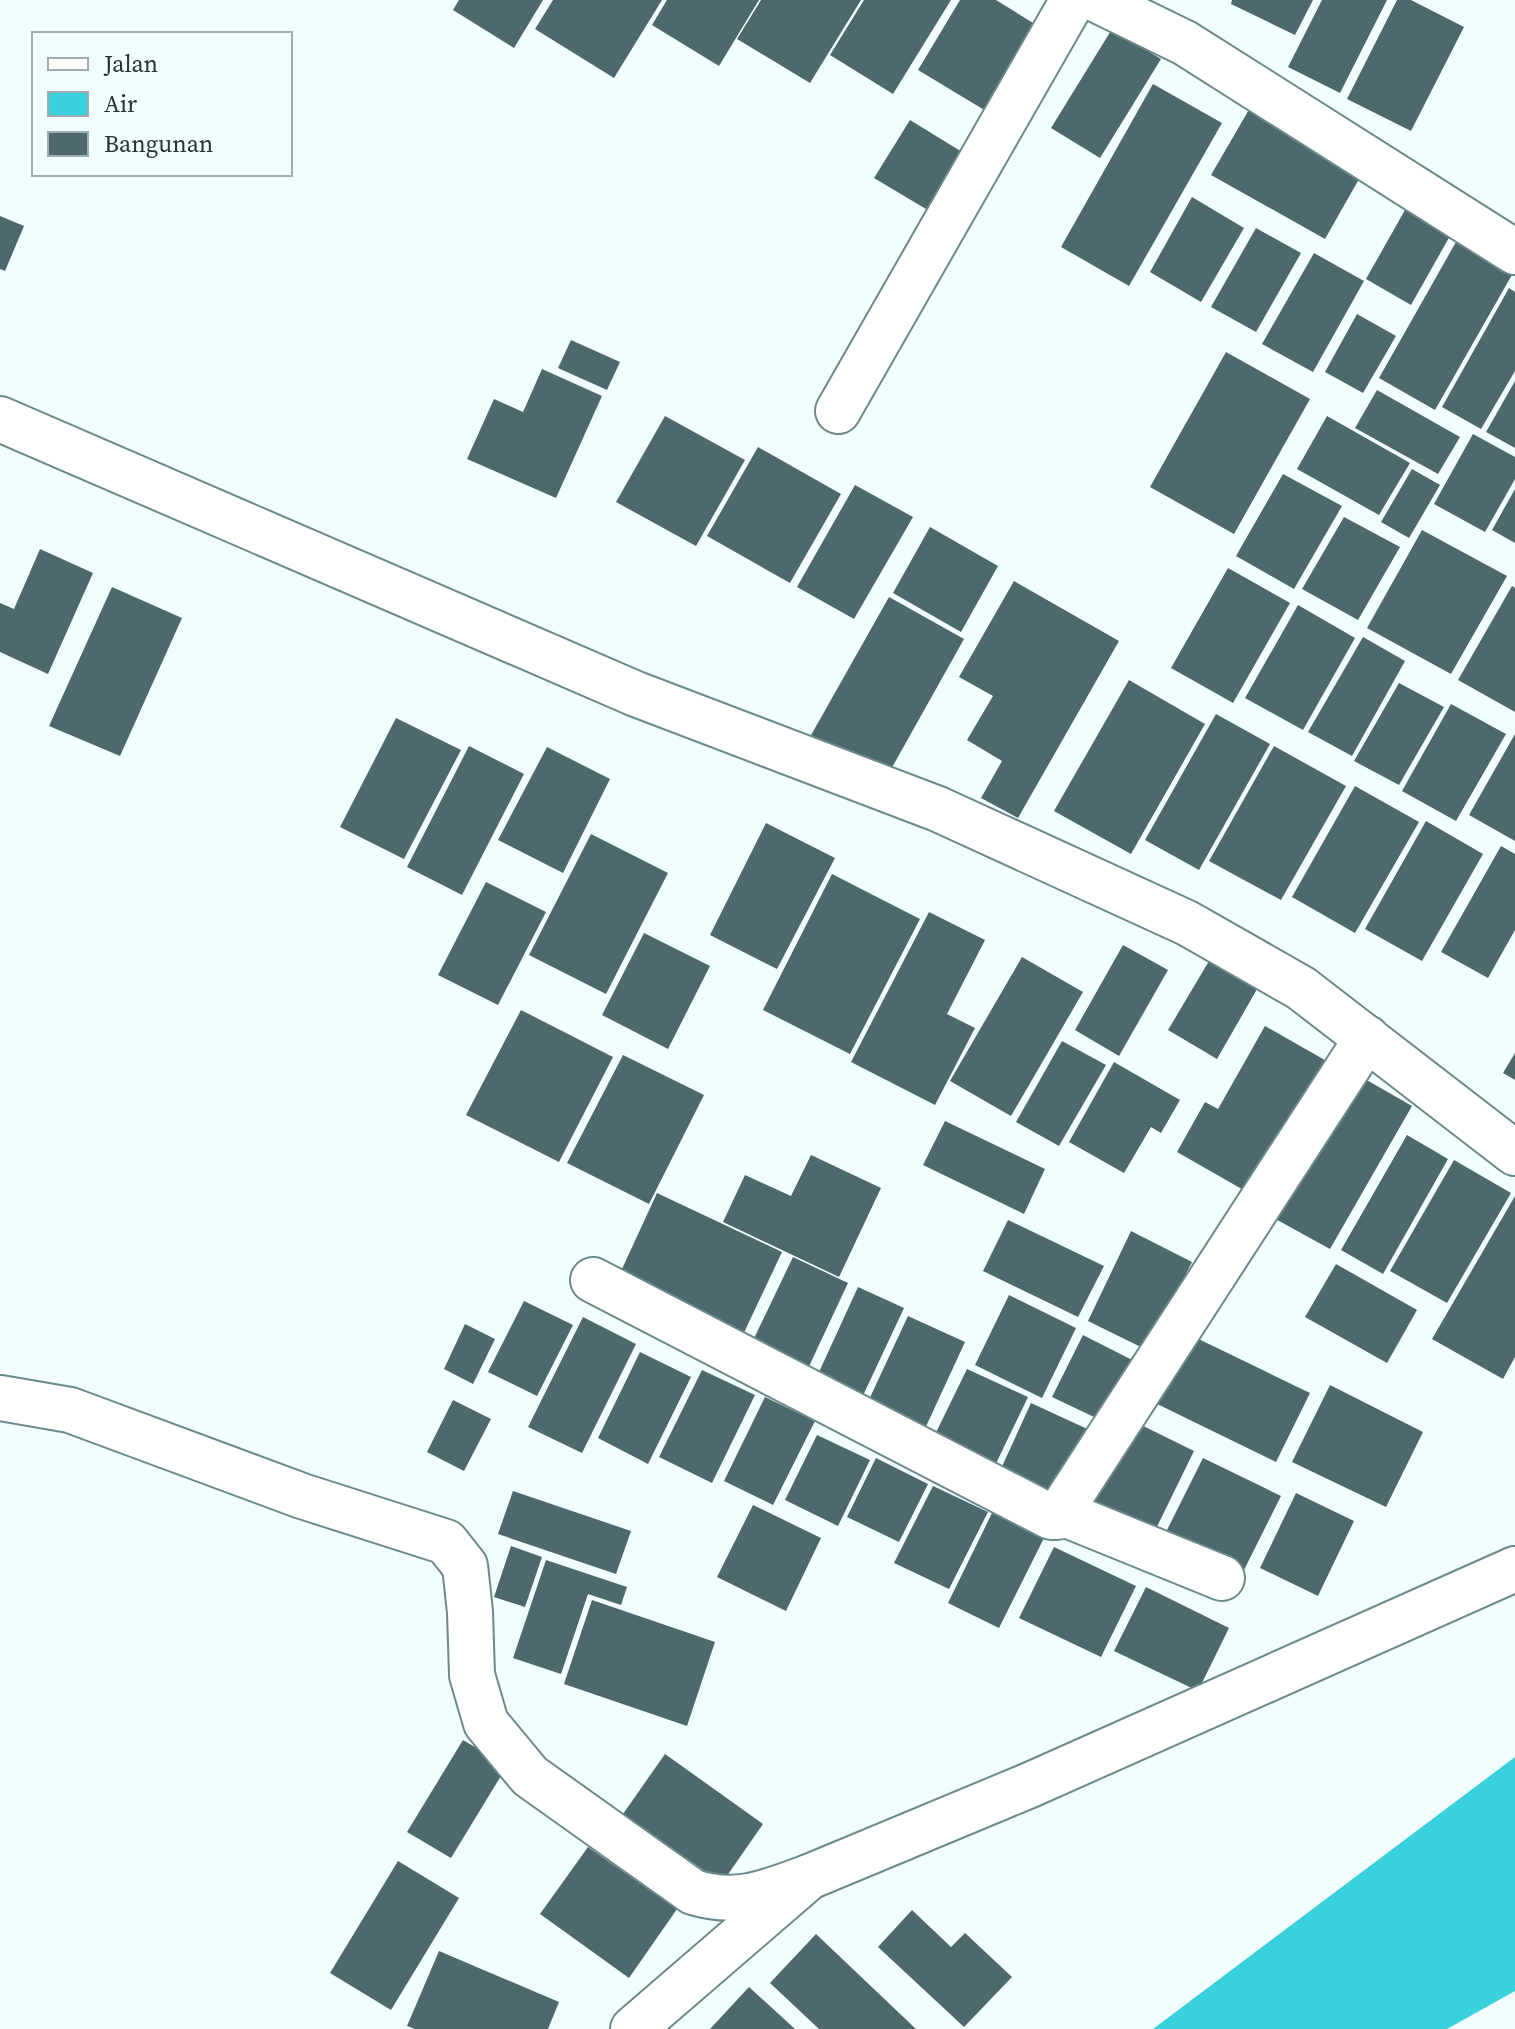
<svg xmlns="http://www.w3.org/2000/svg" width="1515" height="2029" viewBox="0 0 1515 2029" font-family="'Source Serif 4',serif">
  <style>
    .water { fill: #39d1db }
    .building { fill: #4d696b }
    .lines { fill: none; stroke-linecap: round; stroke-linejoin: round }
    .minor-casing { stroke: #6c898b; stroke-width: 48 }
    .minor { stroke: #fff; stroke-width: 44 }
  </style>
  <rect width="100%" height="100%" fill="#f1fdfe"/>
  <path class="water" d="M 1515,1757 L 1515,1991 L 1447,2029 L 1153,2029 Z"/>
  <g class="building">
    <path d="M 459,0 L 543,0 L 514,48 L 453,10 Z"/>
    <path d="M 553,0 L 662,0 L 614,78 L 535,29 Z"/>
    <path d="M 667,0 L 759,0 L 719,66 L 652,25 Z"/>
    <path d="M 761,0 L 861,0 L 810,83 L 737,39 Z"/>
    <path d="M 864,0 L 951,0 L 893,94 L 830,55 Z"/>
    <path d="M 960,0 L 996,0 L 1038,26 L 986,111 L 918,70 Z"/>
    <path d="M 1232,0 L 1313,0 L 1295,35 L 1231,4 Z"/>
    <path d="M 1322,0 L 1387,0 L 1340,93 L 1288,67 Z"/>
    <path d="M 1397,0 L 1411,0 L 1464,27 L 1411,131 L 1347,99 Z"/>
    <path d="M 1112,29 L 1161,59 L 1100,158 L 1051,128 Z"/>
    <path d="M 1153,84 L 1222,123 L 1129,286 L 1061,247 Z"/>
    <path d="M 1254,101 L 1367,165 L 1325,239 L 1211,175 Z"/>
    <path d="M 910,120 L 967,155 L 931,212 L 874,178 Z"/>
    <path d="M 1414,194 L 1459,220 L 1411,305 L 1366,279 Z"/>
    <path d="M 1192,197 L 1244,228 L 1201,302 L 1150,272 Z"/>
    <path d="M 0,216 L 24,226 L 5,271 L 0,269 Z"/>
    <path d="M 1256,228 L 1301,253 L 1256,332 L 1211,307 Z"/>
    <path d="M 1456,242 L 1513,273 L 1435,410 L 1379,378 Z"/>
    <path d="M 1314,253 L 1364,281 L 1313,372 L 1262,344 Z"/>
    <path d="M 1509,288 L 1515,292 L 1515,371 L 1481,429 L 1442,407 Z"/>
    <path d="M 1357,314 L 1396,336 L 1363,393 L 1325,372 Z"/>
    <path d="M 571,340 L 620,362 L 607,390 L 558,368 Z"/>
    <path d="M 1226,352 L 1310,399 L 1234,534 L 1150,487 Z"/>
    <path d="M 542,369 L 602,396 L 556,498 L 467,459 L 494,399 L 523,412 Z"/>
    <path d="M 1515,381 L 1515,448 L 1486,432 Z"/>
    <path d="M 1377,390 L 1460,437 L 1438,474 L 1355,428 Z"/>
    <path d="M 665,416 L 745,460 L 696,546 L 616,502 Z"/>
    <path d="M 1327,416 L 1410,463 L 1379,515 L 1297,469 Z"/>
    <path d="M 1473,434 L 1515,457 L 1515,479 L 1485,532 L 1434,504 Z"/>
    <path d="M 758,447 L 841,494 L 790,583 L 707,536 Z"/>
    <path d="M 1412,469 L 1440,485 L 1409,538 L 1381,522 Z"/>
    <path d="M 1283,474 L 1342,506 L 1294,589 L 1236,556 Z"/>
    <path d="M 855,485 L 913,517 L 854,619 L 797,587 Z"/>
    <path d="M 1515,489 L 1515,543 L 1492,530 Z"/>
    <path d="M 1344,517 L 1400,547 L 1358,620 L 1302,589 Z"/>
    <path d="M 930,527 L 998,566 L 961,632 L 893,593 Z"/>
    <path d="M 1422,530 L 1507,576 L 1451,674 L 1367,628 Z"/>
    <path d="M 40,549 L 93,573 L 48,674 L 0,652 L 0,603 L 14,609 Z"/>
    <path d="M 1228,568 L 1290,603 L 1233,703 L 1171,668 Z"/>
    <path d="M 1014,581 L 1119,641 L 1018,818 L 981,798 L 1002,761 L 967,740 L 993,696 L 959,677 Z"/>
    <path d="M 1512,586 L 1515,588 L 1515,712 L 1458,680 Z"/>
    <path d="M 112,587 L 182,618 L 120,756 L 49,726 Z"/>
    <path d="M 889,597 L 964,639 L 885,780 L 810,737 Z"/>
    <path d="M 1298,605 L 1355,638 L 1303,730 L 1245,698 Z"/>
    <path d="M 1363,637 L 1405,661 L 1352,756 L 1308,732 Z"/>
    <path d="M 1129,680 L 1205,724 L 1131,854 L 1054,811 Z"/>
    <path d="M 1399,683 L 1444,707 L 1399,785 L 1354,761 Z"/>
    <path d="M 1451,704 L 1506,734 L 1456,821 L 1402,791 Z"/>
    <path d="M 1216,714 L 1270,744 L 1199,870 L 1145,840 Z"/>
    <path d="M 396,718 L 461,750 L 404,859 L 340,827 Z"/>
    <path d="M 1515,734 L 1515,841 L 1469,815 Z"/>
    <path d="M 469,746 L 524,774 L 462,895 L 407,867 Z"/>
    <path d="M 1274,746 L 1346,786 L 1281,900 L 1209,861 Z"/>
    <path d="M 547,747 L 610,779 L 563,873 L 498,840 Z"/>
    <path d="M 1355,786 L 1419,822 L 1355,933 L 1292,897 Z"/>
    <path d="M 1426,821 L 1483,854 L 1422,961 L 1365,929 Z"/>
    <path d="M 766,823 L 835,858 L 777,969 L 710,935 Z"/>
    <path d="M 591,834 L 668,873 L 606,994 L 529,955 Z"/>
    <path d="M 1501,846 L 1515,854 L 1515,930 L 1488,978 L 1441,952 Z"/>
    <path d="M 832,874 L 920,919 L 850,1054 L 763,1010 Z"/>
    <path d="M 486,882 L 546,912 L 498,1005 L 438,975 Z"/>
    <path d="M 929,912 L 985,940 L 947,1014 L 975,1028 L 935,1105 L 851,1062 Z"/>
    <path d="M 644,933 L 710,966 L 668,1049 L 602,1015 Z"/>
    <path d="M 1123,945 L 1168,970 L 1119,1056 L 1075,1030 Z"/>
    <path d="M 1212,956 L 1260,984 L 1217,1059 L 1168,1030 Z"/>
    <path d="M 1022,957 L 1083,992 L 1011,1116 L 950,1081 Z"/>
    <path d="M 521,1010 L 613,1057 L 559,1162 L 466,1115 Z"/>
    <path d="M 1265,1026 L 1337,1067 L 1261,1200 L 1177,1152 L 1205,1102 L 1218,1109 Z"/>
    <path d="M 1062,1041 L 1106,1065 L 1059,1146 L 1016,1122 Z"/>
    <path d="M 1515,1053 L 1515,1080 L 1503,1073 Z"/>
    <path d="M 623,1055 L 704,1095 L 649,1204 L 567,1163 Z"/>
    <path d="M 1114,1062 L 1180,1100 L 1161,1133 L 1151,1127 L 1124,1173 L 1069,1142 Z"/>
    <path d="M 1351,1071 L 1412,1106 L 1330,1249 L 1268,1215 Z"/>
    <path d="M 945,1121 L 1045,1169 L 1024,1214 L 923,1165 Z"/>
    <path d="M 1407,1135 L 1448,1159 L 1383,1274 L 1341,1250 Z"/>
    <path d="M 811,1155 L 881,1188 L 839,1277 L 723,1222 L 745,1175 L 791,1196 Z"/>
    <path d="M 1454,1160 L 1511,1193 L 1447,1303 L 1390,1271 Z"/>
    <path d="M 657,1193 L 782,1252 L 741,1339 L 616,1282 Z"/>
    <path d="M 1515,1196 L 1515,1357 L 1503,1379 L 1432,1339 Z"/>
    <path d="M 1008,1220 L 1104,1266 L 1078,1317 L 983,1271 Z"/>
    <path d="M 1131,1231 L 1192,1262 L 1147,1350 L 1088,1321 Z"/>
    <path d="M 793,1257 L 848,1283 L 804,1377 L 748,1351 Z"/>
    <path d="M 1336,1264 L 1417,1310 L 1387,1363 L 1305,1317 Z"/>
    <path d="M 858,1287 L 904,1308 L 859,1404 L 814,1383 Z"/>
    <path d="M 1009,1295 L 1076,1328 L 1042,1398 L 975,1365 Z"/>
    <path d="M 524,1301 L 573,1325 L 537,1396 L 488,1372 Z"/>
    <path d="M 908,1316 L 965,1342 L 923,1433 L 866,1406 Z"/>
    <path d="M 583,1317 L 636,1344 L 582,1453 L 528,1427 Z"/>
    <path d="M 465,1324 L 495,1339 L 473,1384 L 444,1369 Z"/>
    <path d="M 1184,1332 L 1310,1393 L 1276,1462 L 1151,1401 Z"/>
    <path d="M 1083,1335 L 1142,1365 L 1111,1425 L 1052,1397 Z"/>
    <path d="M 640,1352 L 691,1377 L 648,1464 L 598,1438 Z"/>
    <path d="M 967,1369 L 1028,1397 L 989,1478 L 928,1449 Z"/>
    <path d="M 702,1370 L 755,1395 L 712,1483 L 659,1457 Z"/>
    <path d="M 1330,1385 L 1423,1432 L 1386,1507 L 1292,1462 Z"/>
    <path d="M 765,1397 L 815,1421 L 773,1505 L 724,1481 Z"/>
    <path d="M 453,1400 L 491,1419 L 464,1471 L 427,1452 Z"/>
    <path d="M 1031,1403 L 1096,1433 L 1058,1513 L 994,1484 Z"/>
    <path d="M 1129,1419 L 1194,1451 L 1150,1541 L 1085,1508 Z"/>
    <path d="M 817,1435 L 870,1460 L 838,1526 L 785,1500 Z"/>
    <path d="M 876,1458 L 928,1484 L 899,1542 L 847,1517 Z"/>
    <path d="M 1203,1458 L 1281,1496 L 1244,1570 L 1166,1532 Z"/>
    <path d="M 933,1486 L 988,1512 L 949,1589 L 894,1563 Z"/>
    <path d="M 513,1491 L 631,1531 L 616,1574 L 498,1534 Z"/>
    <path d="M 1296,1493 L 1354,1521 L 1318,1596 L 1260,1568 Z"/>
    <path d="M 753,1505 L 821,1538 L 786,1611 L 717,1577 Z"/>
    <path d="M 992,1513 L 1044,1538 L 999,1628 L 948,1603 Z"/>
    <path d="M 511,1546 L 542,1557 L 525,1607 L 494,1597 Z"/>
    <path d="M 1054,1547 L 1136,1586 L 1101,1657 L 1019,1618 Z"/>
    <path d="M 546,1560 L 627,1587 L 621,1605 L 588,1594 L 561,1674 L 513,1658 Z"/>
    <path d="M 1146,1587 L 1229,1628 L 1198,1691 L 1114,1651 Z"/>
    <path d="M 592,1600 L 715,1642 L 687,1726 L 564,1684 Z"/>
    <path d="M 463,1740 L 507,1766 L 451,1858 L 407,1832 Z"/>
    <path d="M 665,1754 L 763,1824 L 722,1883 L 623,1814 Z"/>
    <path d="M 588,1847 L 677,1909 L 629,1978 L 540,1914 Z"/>
    <path d="M 398,1861 L 459,1898 L 391,2010 L 330,1973 Z"/>
    <path d="M 912,1910 L 951,1947 L 965,1933 L 1012,1977 L 964,2027 L 878,1947 Z"/>
    <path d="M 816,1934 L 916,2029 L 819,2029 L 770,1983 Z"/>
    <path d="M 439,1951 L 559,2002 L 548,2029 L 415,2029 L 407,2026 Z"/>
    <path d="M 749,1987 L 795,2029 L 710,2029 Z"/>
  </g>
  <g class="lines">
    <g class="minor-casing">
      <g id="minor">
        <path d="M 1097,0 L 1185,43 L 1515,252"/>
        <path d="M 838,411 L 1073,0"/>
        <path d="M 0,419 L 636,694 L 938,809 L 1187,923 L 1301,988 L 1515,1153"/>
        <path d="M 593,1280 L 1051,1517 L 1057,1517 L 1367,1038"/>
        <path d="M 0,1398 L 70,1410 L 302,1496 L 446,1542 L 465,1566 L 470,1612 L 472,1675 L 486,1723 L 530,1776 L 693,1892 C 738,1906 767,1892 809,1877"/>
        <path d="M 1062,1513 L 1222,1578"/>
        <path d="M 633,2029 L 809,1877 L 1030,1785 L 1515,1569"/>
      </g>
    </g>
    <use href="#minor" class="minor"/>
  </g>
  <rect x="32" y="32" width="260" height="144" fill="#f1fdfe" stroke="#a0acad" stroke-width="2"/>
  <rect x="48" y="58" width="40" height="12" fill="#ffffff" stroke="#a0acad" stroke-width="2"/>
  <text x="104" y="72" font-size="24" fill="#273334">Jalan</text>
  <rect x="48" y="92" width="40" height="24" fill="#39d1db" stroke="#a0acad" stroke-width="2"/>
  <text x="104" y="112" font-size="24" fill="#273334">Air</text>
  <rect x="48" y="132" width="40" height="24" fill="#4d696b" stroke="#a0acad" stroke-width="2"/>
  <text x="104" y="152" font-size="24" fill="#273334">Bangunan</text>
</svg>
